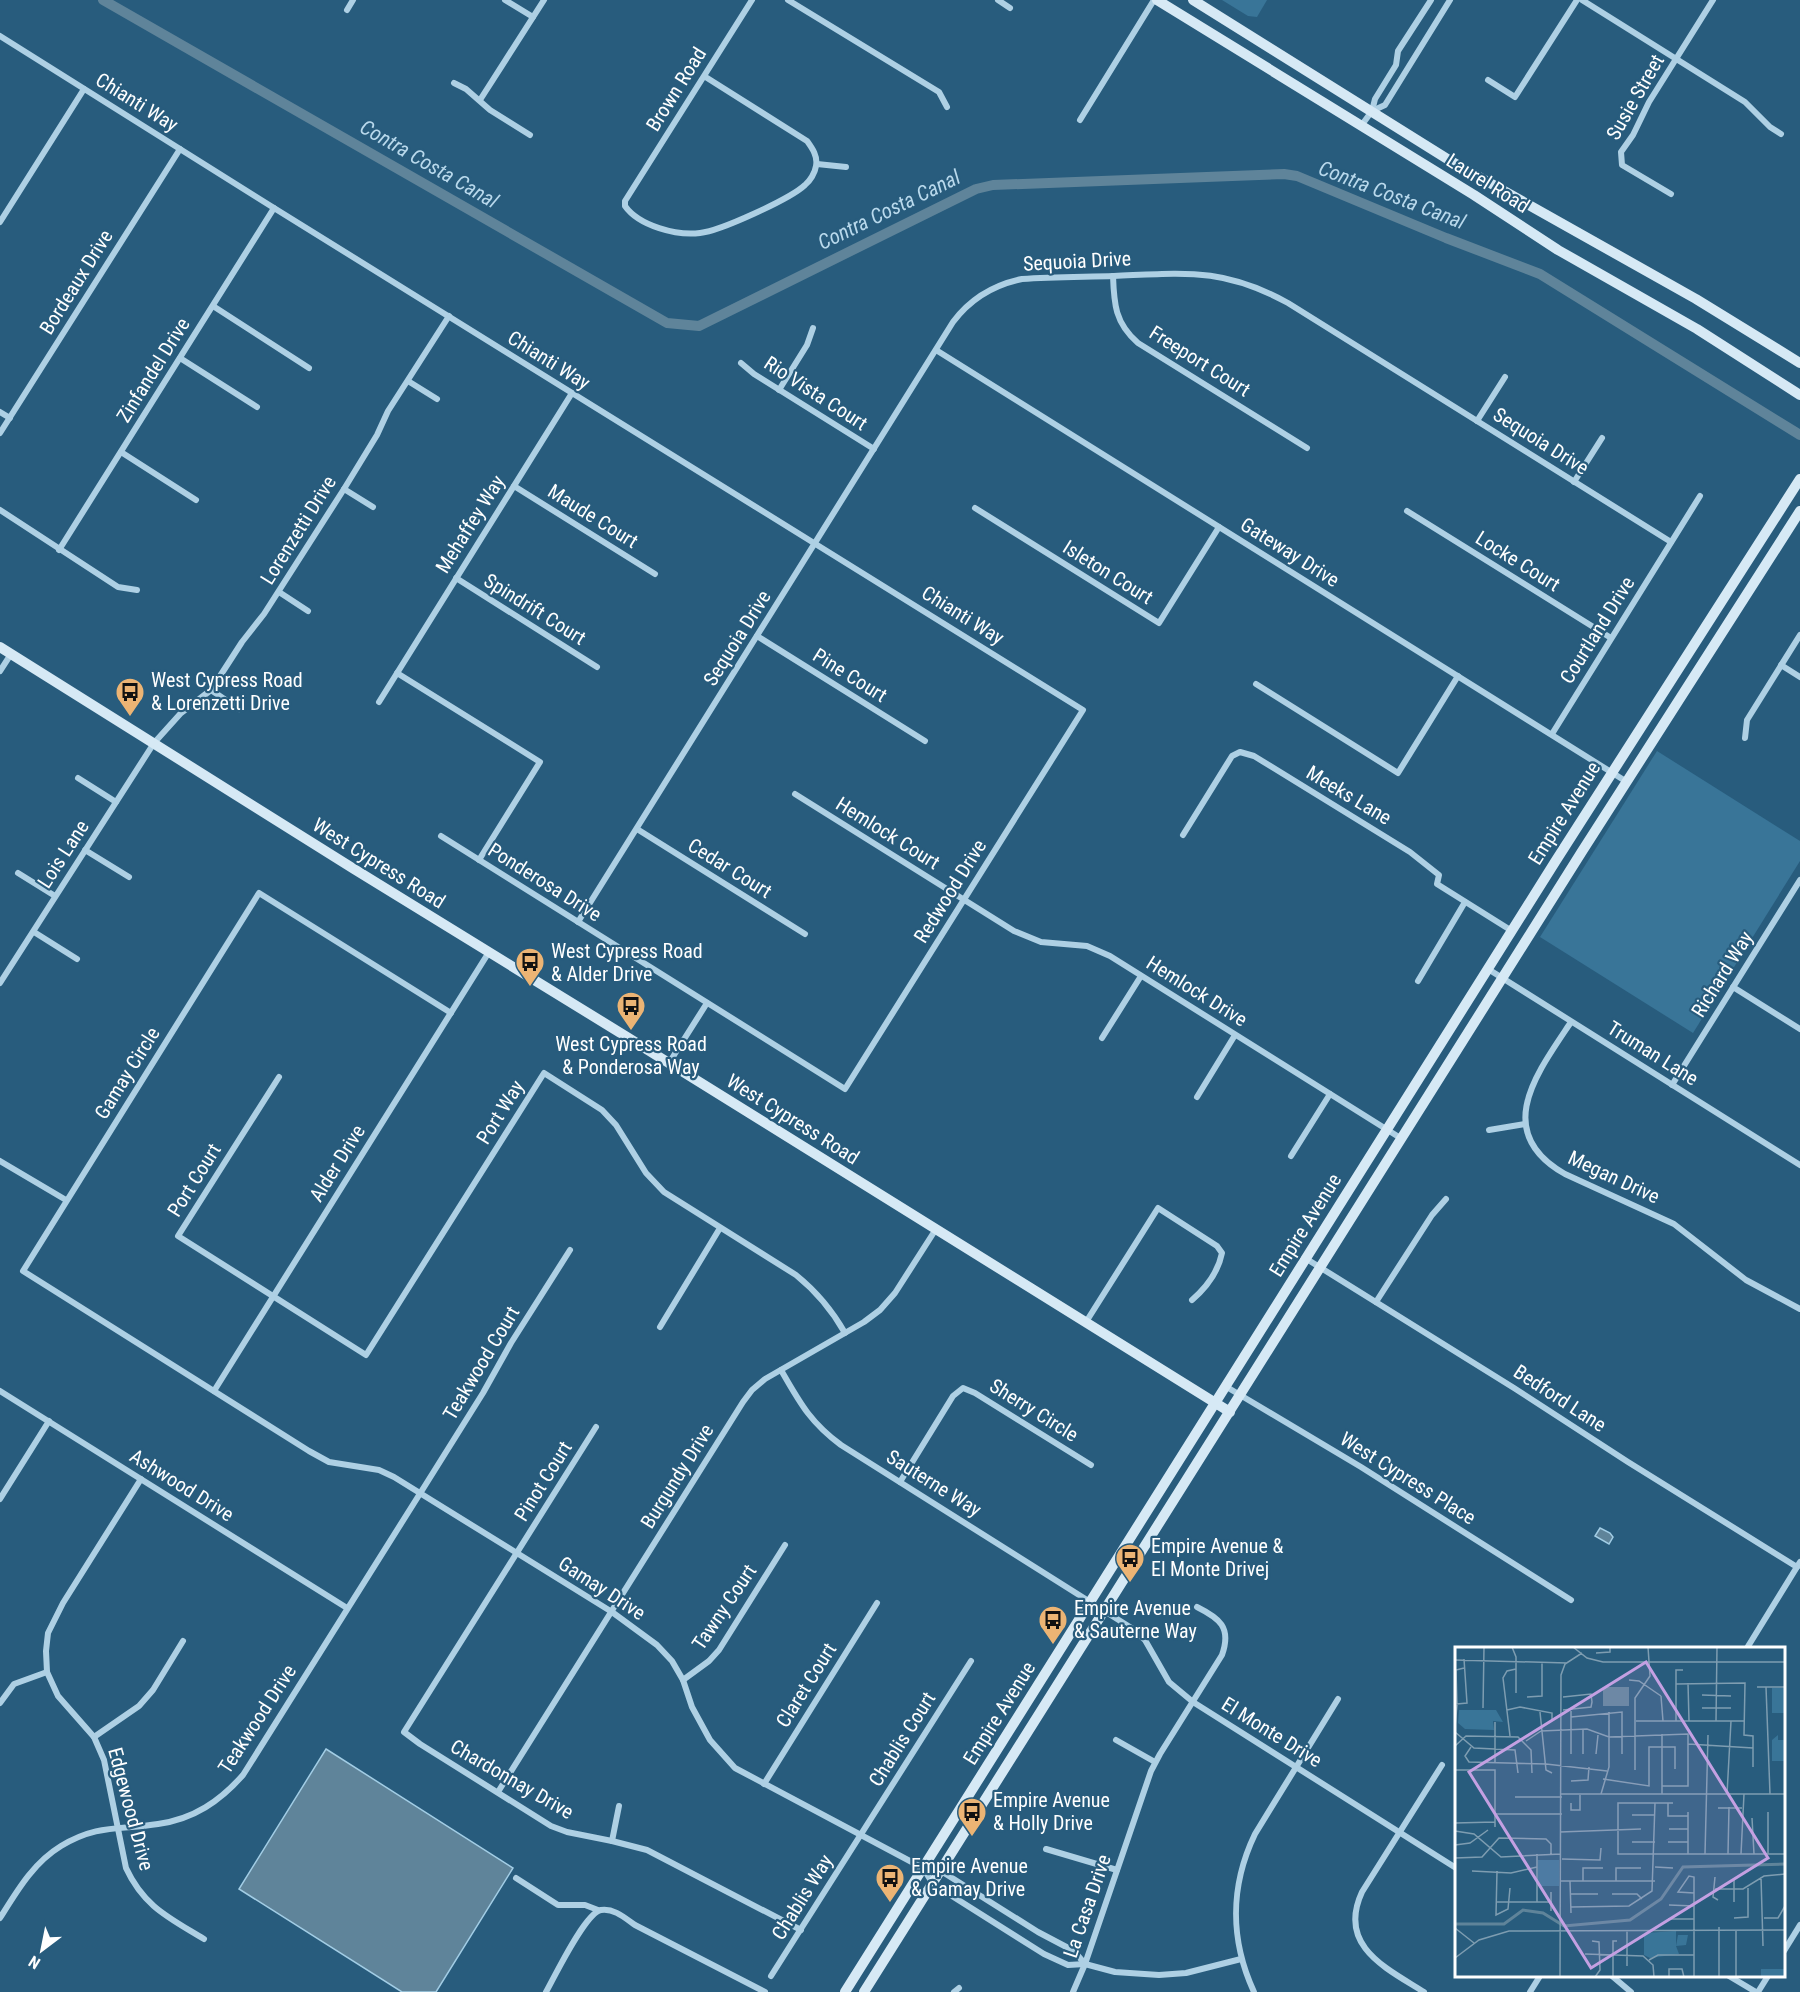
<svg xmlns="http://www.w3.org/2000/svg" width="1800" height="1992" viewBox="0 0 1800 1992" font-family="'Roboto Condensed',sans-serif">
  <style>
    .green { fill: #397598 }
    .water { fill: #5f849a; stroke: #a2cde5; stroke-width: 1.5 }
    .lines { fill: none; stroke-linecap: round; stroke-linejoin: round }
    .canal { stroke: #5f849a; stroke-width: 10 }
    .street { stroke: #aed0e4; stroke-width: 6 }
    .secondary { stroke: #d6e9f5; stroke-width: 10 }
    .labels { text-anchor: middle; dominant-baseline: central; stroke-width: 4.5; stroke-linejoin: round; paint-order: stroke }
    .street-label { font-size: 20px; fill: #fff; stroke: #285c7d }
    .poi-label { font-size: 20px; fill: #fff; stroke: #285c7d; text-anchor: start }
    .water-label { font-size: 21px; font-style: italic; fill: #b9d9ec; stroke: #285c7d }
    .inset-river { fill: none; stroke: #5f849a; stroke-width: 3 }
    .inset-road { fill: none; stroke: #7e9db1; stroke-width: 1.5 }
    .view { fill: #c4a0e2; fill-opacity: 0.15; stroke: #c4a0e2; stroke-width: 3 }
    .inset-edge { fill: none; stroke: #fff; stroke-width: 3 }
  </style>
  <rect width="100%" height="100%" fill="#285c7d"/>
  <g class="green">
    <path d="M 1222,0 L 1267,0 L 1257,17 L 1248,16 Z"/>
    <path d="M 1657,751 L 1800,841 L 1800,861 L 1693,1033 L 1540,937 Z"/>
  </g>
  <g class="water">
    <path d="M 1600,1528 L 1610,1533 L 1613,1537 L 1609,1544 L 1595,1536 Z"/>
    <path d="M 326,1749 L 513,1868 L 436,1992 L 402,1992 L 239,1889 Z"/>
  </g>
  <g class="lines">
    <path class="canal" d="M 103,0 L 667,323 L 699,326 L 976,189 L 993,185 L 1284,174 L 1297,176 L 1446,238 L 1540,274 L 1800,435"/>
    <g class="street">
      <path d="M 505,0 L 533,17"/>
      <path d="M 788,0 L 939,92 L 947,107"/>
      <path d="M 998,0 L 1010,8"/>
      <path d="M 1582,0 L 1745,102 L 1770,127 L 1781,134"/>
      <path d="M 347,10 L 353,0"/>
      <path d="M 0,36 L 274,208 L 1083,710 L 845,1089 L 441,836"/>
      <path d="M 704,76 L 807,141 C 812,148 818,156 816,166 C 815,173 810,181 805,185 C 790,199 720,231 700,233 C 677,236 639,226 625,206 L 625,201 L 752,0"/>
      <path d="M 1488,80 L 1515,97 L 1577,0"/>
      <path d="M 454,83 L 466,89 L 490,110 L 530,135"/>
      <path d="M 480,100 L 544,0"/>
      <path d="M 1372,111 L 1385,105 L 1450,0"/>
      <path d="M 1080,120 L 1154,0"/>
      <path d="M 1361,126 L 1372,111 L 1375,99 L 1396,65 L 1398,51 L 1431,0"/>
      <path d="M 817,164 L 846,167"/>
      <path d="M 1671,194 L 1622,165 L 1621,152 L 1633,135 L 1649,102 L 1713,0"/>
      <path d="M 0,222 L 84,89"/>
      <path d="M 1113,276 C 1114,304 1115,323 1138,343 L 1307,448"/>
      <path d="M 213,306 L 309,368"/>
      <path d="M 936,350 L 1627,782"/>
      <path d="M 180,358 L 257,407"/>
      <path d="M 741,363 L 754,374 L 874,449"/>
      <path d="M 408,381 L 437,399"/>
      <path d="M 779,390 L 807,345 L 813,328"/>
      <path d="M 0,412 L 10,418"/>
      <path d="M 1477,421 L 1505,377"/>
      <path d="M 0,433 L 180,149"/>
      <path d="M 121,452 L 196,500"/>
      <path d="M 1574,482 L 1602,438"/>
      <path d="M 514,486 L 655,574"/>
      <path d="M 344,489 L 373,507"/>
      <path d="M 975,508 L 1159,623 L 1219,527"/>
      <path d="M 0,510 L 118,587 L 137,590"/>
      <path d="M 1407,511 L 1611,638"/>
      <path d="M 59,550 L 274,208"/>
      <path d="M 456,578 L 597,667"/>
      <path d="M 279,592 L 308,611"/>
      <path d="M 757,636 L 925,741"/>
      <path d="M 1781,665 L 1800,677"/>
      <path d="M 0,671 L 11,654"/>
      <path d="M 397,673 L 540,762 L 479,860"/>
      <path d="M 1256,684 L 1398,773 L 1458,676"/>
      <path d="M 211,690 L 239,709"/>
      <path d="M 379,702 L 572,393"/>
      <path d="M 1552,734 L 1700,496"/>
      <path d="M 1745,738 L 1747,720 L 1800,635"/>
      <path d="M 78,778 L 116,802"/>
      <path d="M 795,794 L 1014,931 L 1041,942 L 1087,946 L 1110,956 L 1402,1139"/>
      <path d="M 637,829 L 805,934"/>
      <path d="M 1183,835 L 1232,756 L 1240,752 L 1254,756 L 1410,852 L 1439,875 L 1437,884 L 1512,931"/>
      <path d="M 85,850 L 129,877"/>
      <path d="M 18,873 L 55,896"/>
      <path d="M 578,922 L 953,322 C 971,298 993,285 1022,279 C 1053,277 1083,277 1114,276 C 1184,273 1223,267 1288,303 L 1671,542"/>
      <path d="M 34,932 L 77,959"/>
      <path d="M 1488,969 L 1800,1165"/>
      <path d="M 1418,981 L 1465,902"/>
      <path d="M 0,983 L 154,743 L 181,713 L 211,690 L 242,642 L 264,614 L 344,489 L 377,435 L 388,411 L 449,316"/>
      <path d="M 1733,987 L 1800,1029"/>
      <path d="M 451,1013 L 259,893 L 23,1271 L 309,1451 L 329,1462 L 379,1470 L 394,1477 L 612,1612 L 657,1645 L 672,1661 L 683,1680 L 692,1707 L 710,1740 L 735,1768 L 923,1868 L 941,1871 L 1038,1932 L 1074,1951 L 1085,1964"/>
      <path d="M 1571,1022 C 1537,1073 1491,1132 1565,1174 L 1674,1224 L 1746,1280 L 1800,1309"/>
      <path d="M 1102,1038 L 1141,976"/>
      <path d="M 669,1063 L 707,1003"/>
      <path d="M 279,1077 L 178,1236 L 366,1355 L 544,1073 L 602,1110 L 616,1125 L 646,1173 L 664,1192 L 796,1275 C 817,1292 832,1310 845,1333"/>
      <path d="M 1672,1085 L 1800,880"/>
      <path d="M 1197,1097 L 1235,1035"/>
      <path d="M 1489,1130 L 1525,1124"/>
      <path d="M 1291,1156 L 1330,1094"/>
      <path d="M 0,1161 L 66,1200"/>
      <path d="M 1305,1258 L 1514,1388 L 1628,1462 L 1797,1567"/>
      <path d="M 1376,1302 L 1432,1215 L 1446,1199"/>
      <path d="M 1086,1322 L 1158,1208 L 1217,1246 L 1222,1253 C 1218,1273 1207,1287 1192,1300"/>
      <path d="M 660,1327 L 720,1228"/>
      <path d="M 781,1370 C 800,1403 810,1422 841,1445 L 1133,1629 L 1145,1640 L 1169,1682 L 1193,1702 L 1456,1868"/>
      <path d="M 1225,1386 L 1361,1467 L 1571,1600"/>
      <path d="M 0,1391 L 347,1608"/>
      <path d="M 214,1391 L 489,952"/>
      <path d="M 596,1427 L 404,1732 L 420,1744 L 551,1826 L 567,1832 L 612,1841 L 647,1850 L 801,1930"/>
      <path d="M 141,1479 L 63,1603 L 48,1633 L 46,1651 L 47,1672 L 58,1696 L 94,1737 L 104,1760 L 126,1868 C 144,1907 170,1918 204,1939"/>
      <path d="M 900,1482 L 953,1396 L 963,1388 L 975,1393 L 1091,1465"/>
      <path d="M 0,1499 L 49,1421"/>
      <path d="M 1747,1648 L 1800,1562"/>
      <path d="M 683,1680 L 709,1661 L 719,1650 L 785,1545"/>
      <path d="M 0,1703 L 14,1684 L 47,1672"/>
      <path d="M 94,1737 L 139,1706 L 153,1690 L 183,1641"/>
      <path d="M 1116,1740 L 1155,1762"/>
      <path d="M 764,1784 L 877,1603"/>
      <path d="M 498,1792 L 743,1402 L 752,1390 L 765,1379 L 864,1322 L 880,1310 L 895,1293 L 936,1229"/>
      <path d="M 612,1841 L 619,1806"/>
      <path d="M 1046,1849 L 1117,1870"/>
      <path d="M 923,1868 L 933,1884 L 1044,1954 L 1068,1965 L 1085,1964 L 1115,1972 L 1159,1975 L 1186,1973 L 1241,1959"/>
      <path d="M 516,1878 L 558,1905 L 585,1905 L 598,1910"/>
      <path d="M 0,1918 C 17,1891 33,1863 61,1846 C 97,1824 120,1830 158,1824 C 194,1819 220,1801 243,1775 L 426,1484 L 483,1393 L 511,1343 L 570,1250"/>
      <path d="M 1784,1951 L 1800,1925"/>
      <path d="M 771,1976 L 971,1661"/>
      <path d="M 1612,1976 L 1631,1992"/>
      <path d="M 1729,1976 L 1756,1992"/>
      <path d="M 546,1992 C 555,1976 585,1913 601,1910 C 614,1908 625,1918 635,1925 L 765,1992"/>
      <path d="M 954,1992 L 959,1988"/>
      <path d="M 1073,1992 L 1085,1964 L 1151,1771 L 1160,1754 L 1222,1655 C 1232,1627 1219,1618 1197,1607"/>
      <path d="M 1254,1992 C 1230,1940 1230,1886 1255,1834 L 1338,1699"/>
      <path d="M 1424,1992 C 1386,1968 1337,1946 1362,1892 L 1442,1765"/>
      <path d="M 1530,1992 L 1540,1976"/>
      <path d="M 1758,1992 L 1768,1976"/>
    </g>
    <g class="secondary">
      <path d="M 1157,0 L 1474,195 L 1558,250 L 1697,329 L 1800,395"/>
      <path d="M 1193,0 L 1449,160 L 1696,299 L 1800,363"/>
      <path d="M 0,647 L 354,869 L 627,1037 L 1230,1412"/>
      <path d="M 845,1992 L 1555,862 L 1800,479"/>
      <path d="M 864,1992 L 1581,853 L 1800,511"/>
    </g>
  </g>
  <defs>
    <g id="bus-pin" transform="scale(1.5)"><path d="M0 17L-7.5 6A9.5 9.5 0 1 1 7.5 6Z" fill="#ecb474" stroke="#285c7d"/><path d="M-5-6H5V4H4V6H2V4H-2V6H-4V4H-5ZM-3.5-4V0h7V-4ZM-3.5 1.2v1.5H-2V1.2ZM2 1.2v1.5H3.5V1.2Z" fill="#111"/></g>
  </defs>
  <g fill-rule="evenodd">
    <use href="#bus-pin" x="130" y="692"/>
    <use href="#bus-pin" x="530" y="962"/>
    <use href="#bus-pin" x="631" y="1006"/>
    <use href="#bus-pin" x="1130" y="1558"/>
    <use href="#bus-pin" x="1053" y="1620"/>
    <use href="#bus-pin" x="972" y="1812"/>
    <use href="#bus-pin" x="890" y="1878"/>
  </g>
  <g class="labels">
    <g class="street-label">
      <text transform="translate(676 89) rotate(-58)">Brown Road</text>
      <text transform="translate(1635 97) rotate(-60)">Susie Street</text>
      <text transform="translate(137 102) rotate(32)">Chianti Way</text>
      <text transform="translate(1488 183) rotate(32)">Laurel Road</text>
      <text transform="translate(1077 261) rotate(-3)">Sequoia Drive</text>
      <text transform="translate(76 282) rotate(-58)">Bordeaux Drive</text>
      <text transform="translate(549 360) rotate(32)">Chianti Way</text>
      <text transform="translate(1200 361) rotate(32)">Freeport Court</text>
      <text transform="translate(153 370) rotate(-58)">Zinfandel Drive</text>
      <text transform="translate(816 393) rotate(33)">Rio Vista Court</text>
      <text transform="translate(1541 441) rotate(32)">Sequoia Drive</text>
      <text transform="translate(593 516) rotate(32)">Maude Court</text>
      <text transform="translate(470 524) rotate(-58)">Mehaffey Way</text>
      <text transform="translate(298 530) rotate(-58)">Lorenzetti Drive</text>
      <text transform="translate(1290 552) rotate(32)">Gateway Drive</text>
      <text transform="translate(1518 561) rotate(32)">Locke Court</text>
      <text transform="translate(1108 572) rotate(32)">Isleton Court</text>
      <text transform="translate(535 609) rotate(32)">Spindrift Court</text>
      <text transform="translate(963 615) rotate(32)">Chianti Way</text>
      <text transform="translate(1597 630) rotate(-58)">Courtland Drive</text>
      <text transform="translate(737 638) rotate(-58)">Sequoia Drive</text>
      <text transform="translate(850 675) rotate(32)">Pine Court</text>
      <text transform="translate(1349 795) rotate(31)">Meeks Lane</text>
      <text transform="translate(1564 813) rotate(-58)">Empire Avenue</text>
      <text transform="translate(888 833) rotate(32)">Hemlock Court</text>
      <text transform="translate(63 854) rotate(-57)">Lois Lane</text>
      <text transform="translate(379 863) rotate(32)">West Cypress Road</text>
      <text transform="translate(730 868) rotate(32)">Cedar Court</text>
      <text transform="translate(545 882) rotate(32)">Ponderosa Drive</text>
      <text transform="translate(950 891) rotate(-58)">Redwood Drive</text>
      <text transform="translate(1722 974) rotate(-58)">Richard Way</text>
      <text transform="translate(1197 991) rotate(32)">Hemlock Drive</text>
      <text transform="translate(1653 1053) rotate(32)">Truman Lane</text>
      <text transform="translate(127 1073) rotate(-58)">Gamay Circle</text>
      <text transform="translate(500 1112) rotate(-58)">Port Way</text>
      <text transform="translate(793 1119) rotate(32)">West Cypress Road</text>
      <text transform="translate(337 1163) rotate(-58)">Alder Drive</text>
      <text transform="translate(1614 1177) rotate(25)">Megan Drive</text>
      <text transform="translate(194 1180) rotate(-58)">Port Court</text>
      <text transform="translate(1305 1225) rotate(-58)">Empire Avenue</text>
      <text transform="translate(481 1363) rotate(-59)">Teakwood Court</text>
      <text transform="translate(1560 1398) rotate(33)">Bedford Lane</text>
      <text transform="translate(1034 1410) rotate(32)">Sherry Circle</text>
      <text transform="translate(677 1476) rotate(-58)">Burgundy Drive</text>
      <text transform="translate(1408 1478) rotate(32)">West Cypress Place</text>
      <text transform="translate(543 1481) rotate(-58)">Pinot Court</text>
      <text transform="translate(934 1483) rotate(32)">Sauterne Way</text>
      <text transform="translate(182 1485) rotate(32)">Ashwood Drive</text>
      <text transform="translate(602 1588) rotate(33)">Gamay Drive</text>
      <text transform="translate(724 1607) rotate(-56)">Tawny Court</text>
      <text transform="translate(806 1685) rotate(-58)">Claret Court</text>
      <text transform="translate(999 1713) rotate(-58)">Empire Avenue</text>
      <text transform="translate(257 1719) rotate(-57)">Teakwood Drive</text>
      <text transform="translate(1272 1732) rotate(32)">El Monte Drive</text>
      <text transform="translate(902 1739) rotate(-58)">Chablis Court</text>
      <text transform="translate(512 1779) rotate(30)">Chardonnay Drive</text>
      <text transform="translate(131 1809) rotate(75)">Edgewood Drive</text>
      <text transform="translate(802 1897) rotate(-58)">Chablis Way</text>
      <text transform="translate(1087 1906) rotate(-71)">La Casa Drive</text>
    </g>
    <g class="poi-label">
      <text x="151" y="680">West Cypress Road<tspan x="151" dy="23">&amp; Lorenzetti Drive</tspan></text>
      <text x="551" y="951">West Cypress Road<tspan x="551" dy="23">&amp; Alder Drive</tspan></text>
      <text x="631" y="1044" text-anchor="middle">West Cypress Road<tspan x="631" dy="23">&amp; Ponderosa Way</tspan></text>
      <text x="1151" y="1546">Empire Avenue &amp;<tspan x="1151" dy="23">El Monte Drivej</tspan></text>
      <text x="1074" y="1608">Empire Avenue<tspan x="1074" dy="23">&amp; Sauterne Way</tspan></text>
      <text x="993" y="1800">Empire Avenue<tspan x="993" dy="23">&amp; Holly Drive</tspan></text>
      <text x="911" y="1866">Empire Avenue<tspan x="911" dy="23">&amp; Gamay Drive</tspan></text>
    </g>
    <g class="water-label">
      <text transform="translate(429 164) rotate(30)">Contra Costa Canal</text>
      <text transform="translate(1392 195) rotate(21)">Contra Costa Canal</text>
      <text transform="translate(889 210) rotate(-26)">Contra Costa Canal</text>
    </g>
  </g>
  <g transform="translate(1455 1647)">
    <rect width="330" height="330" fill="#285c7d"/>
    <path d="M 317,41 L 330,41 L 330,66 L 317,66 ZM 4,63 L 41,63 L 48,75 L 38,74 L 39,83 L 10,82 L 3,76 ZM 323,88 L 323,93 L 330,93 L 330,114 L 317,114 L 317,93 ZM 83,213 L 104,213 L 104,239 L 83,239 ZM 221,284 L 221,299 L 223,288 L 233,288 L 231,298 L 221,299 L 224,307 L 195,311 L 189,308 L 189,286 ZM 306,322 L 330,322 L 330,330 L 306,330 Z" fill="#397598"/>
    <path d="M 148,40 L 174,40 L 174,59 L 148,59 Z" fill="#5f849a"/>
    <path class="inset-river" d="M 0,277 L 49,277 L 68,263 L 88,266 L 109,279 L 175,273 L 206,252 L 228,220 L 330,217"/>
    <path class="inset-road" d="M 57,0 L 61,10 L 61,46M 118,0 L 132,11 L 148,15 L 330,15M 141,6 L 155,5 L 155,0M 0,13 L 112,16M 9,21 L 1,23 L 2,57 L 12,56 L 9,12M 174,33 L 184,34 L 206,49M 233,36 L 234,74M 221,37 L 290,36 L 289,88 L 298,89 L 298,120M 302,40 L 330,40M 311,40 L 315,147M 247,48 L 276,49M 206,49 L 208,74M 72,50 L 87,49 L 87,15M 28,61 L 29,0M 247,61 L 276,61M 52,63 L 65,60 L 97,66 L 97,74M 108,63 L 136,60 L 137,55 L 136,47 L 108,50M 85,65 L 91,123 L 97,126M 116,70 L 167,65 L 167,107M 181,74 L 290,74M 221,74 L 221,23 L 228,23M 261,74 L 262,0M 40,75 L 40,116M 0,80 L 2,58M 86,84 L 132,82 L 154,90 L 233,87 L 233,139 L 207,139M 0,85 L 19,101 L 60,103 L 63,126M 55,89 L 48,31 L 52,24 L 61,22M 71,94 L 86,84M 233,97 L 298,101M 0,99 L 11,89 L 63,90 L 76,103 L 77,126M 16,100 L 10,109 L 14,115 L 91,117 L 152,124M 116,107 L 116,64M 128,107 L 128,82M 141,107 L 143,88M 0,123 L 40,123 L 40,180M 180,123 L 180,51 L 195,29 L 193,0M 148,132 L 194,139 L 194,100 L 220,100 L 220,122M 116,134 L 133,133 L 134,120M 106,147 L 330,147M 146,147 L 154,120 L 154,65M 207,147 L 207,87M 272,147 L 276,74M 60,150 L 107,150M 116,156 L 116,163 L 125,163 L 125,148M 213,156 L 213,169 L 233,169M 218,156 L 163,156 L 163,207 L 330,207M 263,161 L 287,161M 40,167 L 107,167M 177,168 L 199,168M 297,171 L 299,207M 0,176 L 40,175M 214,182 L 233,182M 0,184 L 19,187 L 46,210 L 106,207M 105,185 L 186,182M 177,195 L 200,195M 213,195 L 233,195M 0,198 L 15,196 L 33,183M 82,207 L 82,255M 233,207 L 233,165M 250,207 L 253,88M 273,207 L 274,160M 286,207 L 289,147M 313,207 L 313,165M 0,211 L 27,210 L 44,191 L 91,192 L 96,197 L 96,207M 107,212 L 145,213 L 146,201M 200,220 L 218,221M 17,224 L 56,226 L 82,220M 42,224 L 41,268 L 53,262 L 55,241M 260,230 L 258,250 L 263,253M 306,230 L 308,299M 105,234 L 200,234M 115,234 L 116,266M 128,234 L 128,221 L 148,221M 161,234 L 161,221 L 186,221M 260,242 L 288,242 L 309,229 L 330,227M 96,245 L 96,264M 116,247 L 143,247M 157,247 L 182,247 L 187,252M 41,255 L 97,255M 279,255 L 279,231M 214,258 L 239,259M 116,260 L 174,259 L 197,244 L 200,156M 279,271 L 293,270 L 293,241M 309,271 L 323,271 L 330,259M 213,272 L 239,272M 264,280 L 264,330M 0,281 L 19,296M 281,283 L 281,330M 172,284 L 172,319M 137,294 L 144,295 L 145,323 L 140,330M 130,307 L 188,309 L 198,318 L 199,330M 0,311 L 24,293 L 54,284 L 330,283M 194,313 L 203,308 L 239,308M 105,330 L 106,28 L 110,17 L 127,6M 158,330 L 158,294 L 162,294M 214,330 L 214,322 L 227,322 L 229,330M 239,330 L 239,230 L 234,229 L 223,245 L 239,246"/>
    <path class="view" d="M 191,15 L 313,211 L 136,321 L 14,125 Z"/>
    <rect width="330" height="330" class="inset-edge"/>
  </g>
  <g transform="translate(42 1950) rotate(212)" stroke="#285c7d" stroke-width="4.5" paint-order="stroke">
  <path d="M0-4.5L10 22L0 15L-10 22Z" fill="#ffffff"/>
  <text y="-9" font-size="16" font-weight="bold" text-anchor="middle" fill="#ffffff">N</text>
  </g>
</svg>
